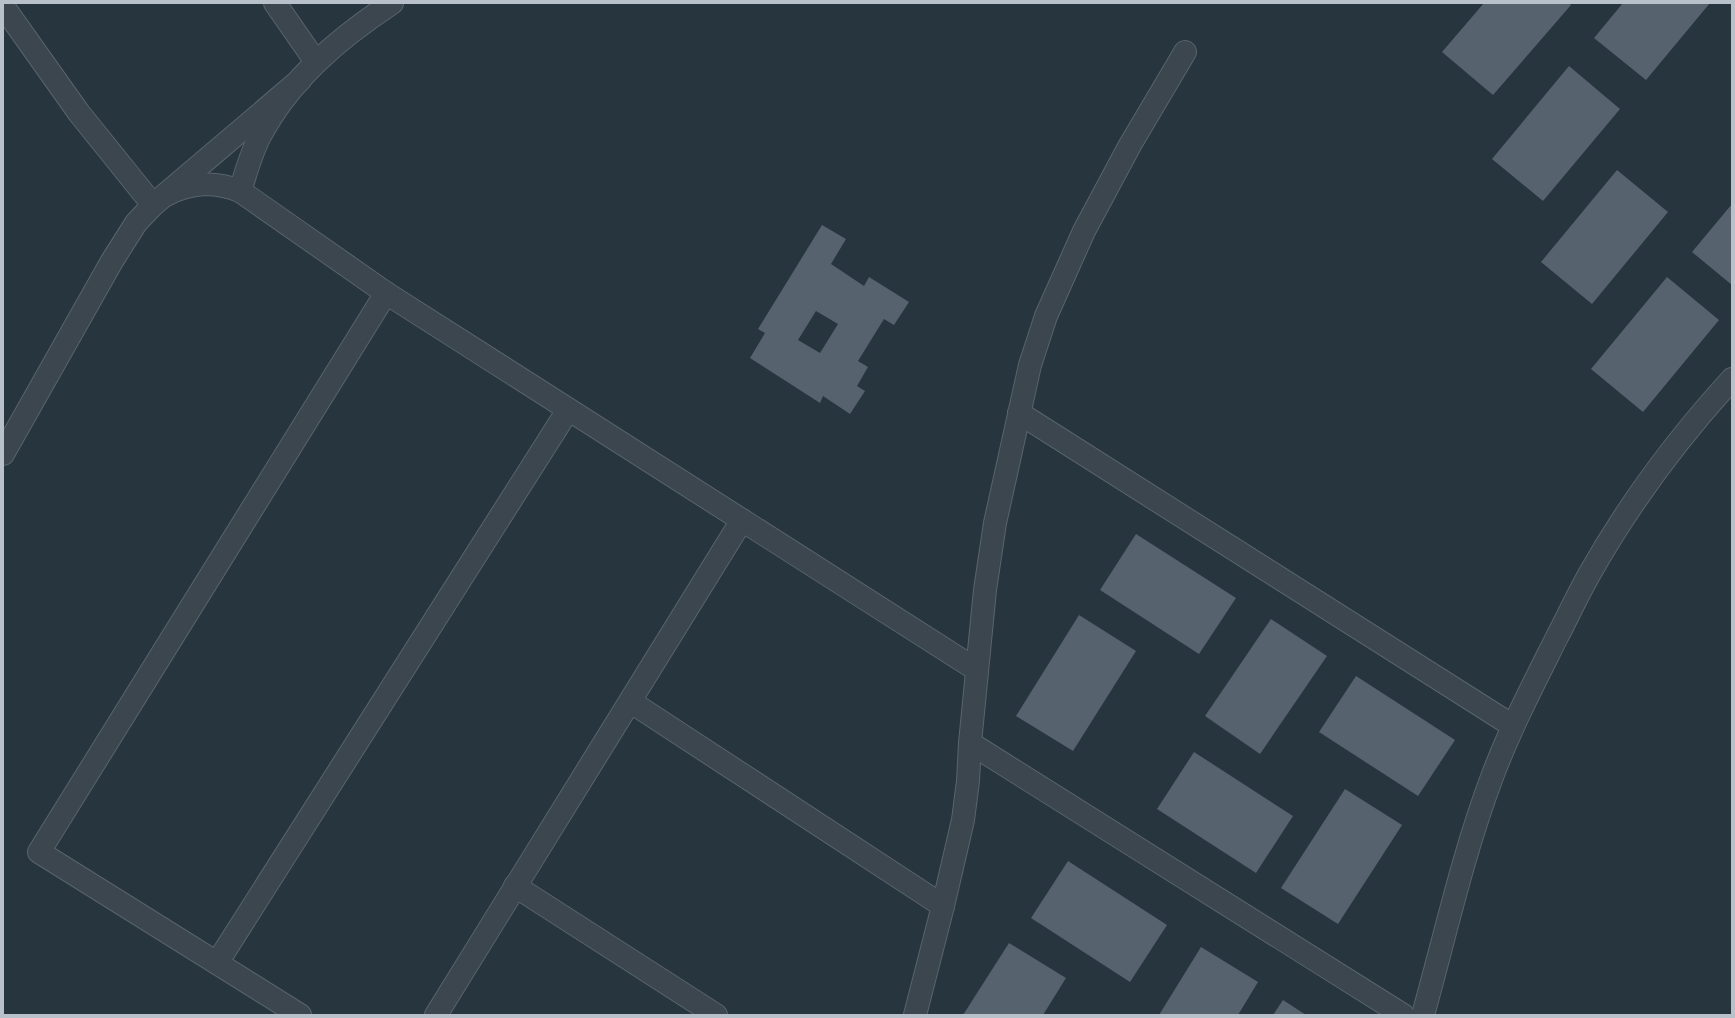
<svg xmlns="http://www.w3.org/2000/svg" width="1735" height="1018" viewBox="0 0 1735 1018" font-family="'Noto Sans',sans-serif">
  <style>
    .building { fill: #56636f; fill-rule: evenodd }
    .lines { fill: none; stroke-linecap: round; stroke-linejoin: round }
    .minor-casing { stroke: #59646c; stroke-width: 24 }
    .minor { stroke: #3b464f; stroke-width: 22 }
  </style>
  <rect width="100%" height="100%" fill="#27353f"/>
  <g class="building">
    <path d="M 1484,3 L 1569,3 L 1571,5 L 1493,95 L 1442,52 Z"/>
    <path d="M 1623,3 L 1710,3 L 1646,80 L 1594,38 Z"/>
    <path d="M 1569,66 L 1620,109 L 1543,201 L 1492,159 Z"/>
    <path d="M 1617,170 L 1668,212 L 1592,304 L 1541,262 Z"/>
    <path d="M 1732,204 L 1732,285 L 1692,252 Z"/>
    <path d="M 822,225 L 846,239 L 831,264 L 864,286 L 869,277 L 909,302 L 894,325 L 884,319 L 858,361 L 868,367 L 857,386 L 865,391 L 850,414 L 823,396 L 820,403 L 750,358 L 765,333 L 758,329 ZM 816,311 L 838,324 L 820,353 L 798,340 Z"/>
    <path d="M 1667,277 L 1719,320 L 1643,412 L 1591,369 Z"/>
    <path d="M 1136,534 L 1236,598 L 1199,654 L 1100,590 Z"/>
    <path d="M 1079,615 L 1136,651 L 1073,751 L 1016,716 Z"/>
    <path d="M 1271,619 L 1327,656 L 1260,754 L 1205,716 Z"/>
    <path d="M 1356,676 L 1455,740 L 1418,796 L 1319,732 Z"/>
    <path d="M 1194,752 L 1293,816 L 1256,873 L 1157,809 Z"/>
    <path d="M 1345,789 L 1402,825 L 1338,924 L 1281,888 Z"/>
    <path d="M 1068,861 L 1167,925 L 1130,982 L 1031,918 Z"/>
    <path d="M 1009,943 L 1066,978 L 1043,1015 L 963,1015 Z"/>
    <path d="M 1201,947 L 1258,982 L 1238,1015 L 1159,1015 Z"/>
    <path d="M 1283,1000 L 1306,1015 L 1273,1015 Z"/>
  </g>
  <g class="lines">
    <g class="minor-casing">
      <g id="minor">
        <path d="M 275,3 L 316,62"/>
        <path d="M 3,6 L 79,113 L 153,205"/>
        <path d="M 240,191 C 246,173 251,153 260,136 C 290,79 339,38 392,3"/>
        <path d="M 166,195 C 191,182 214,181 240,191 L 386,293 L 977,670"/>
        <path d="M 1019,413 L 1513,726"/>
        <path d="M 3,454 L 112,261 L 136,223 L 153,205 L 300,80"/>
        <path d="M 631,702 L 943,906"/>
        <path d="M 970,743 L 1403,1015"/>
        <path d="M 515,886 L 716,1015"/>
        <path d="M 217,963 L 568,410"/>
        <path d="M 300,1015 L 39,852 L 386,293"/>
        <path d="M 436,1015 L 742,520"/>
        <path d="M 915,1015 L 943,906 L 963,820 L 968,781 L 970,743 L 985,590 L 995,523 L 1030,365 L 1046,316 L 1084,231 L 1130,145 L 1185,52"/>
        <path d="M 1423,1015 C 1445,936 1463,854 1492,777 C 1510,729 1534,683 1557,637 C 1568,616 1578,594 1590,573 C 1629,504 1678,438 1732,379"/>
      </g>
    </g>
    <use href="#minor" class="minor"/>
  </g>
  <rect width="1735" height="1018" fill="none" stroke="#b8c1c9" stroke-width="8"/>
</svg>
